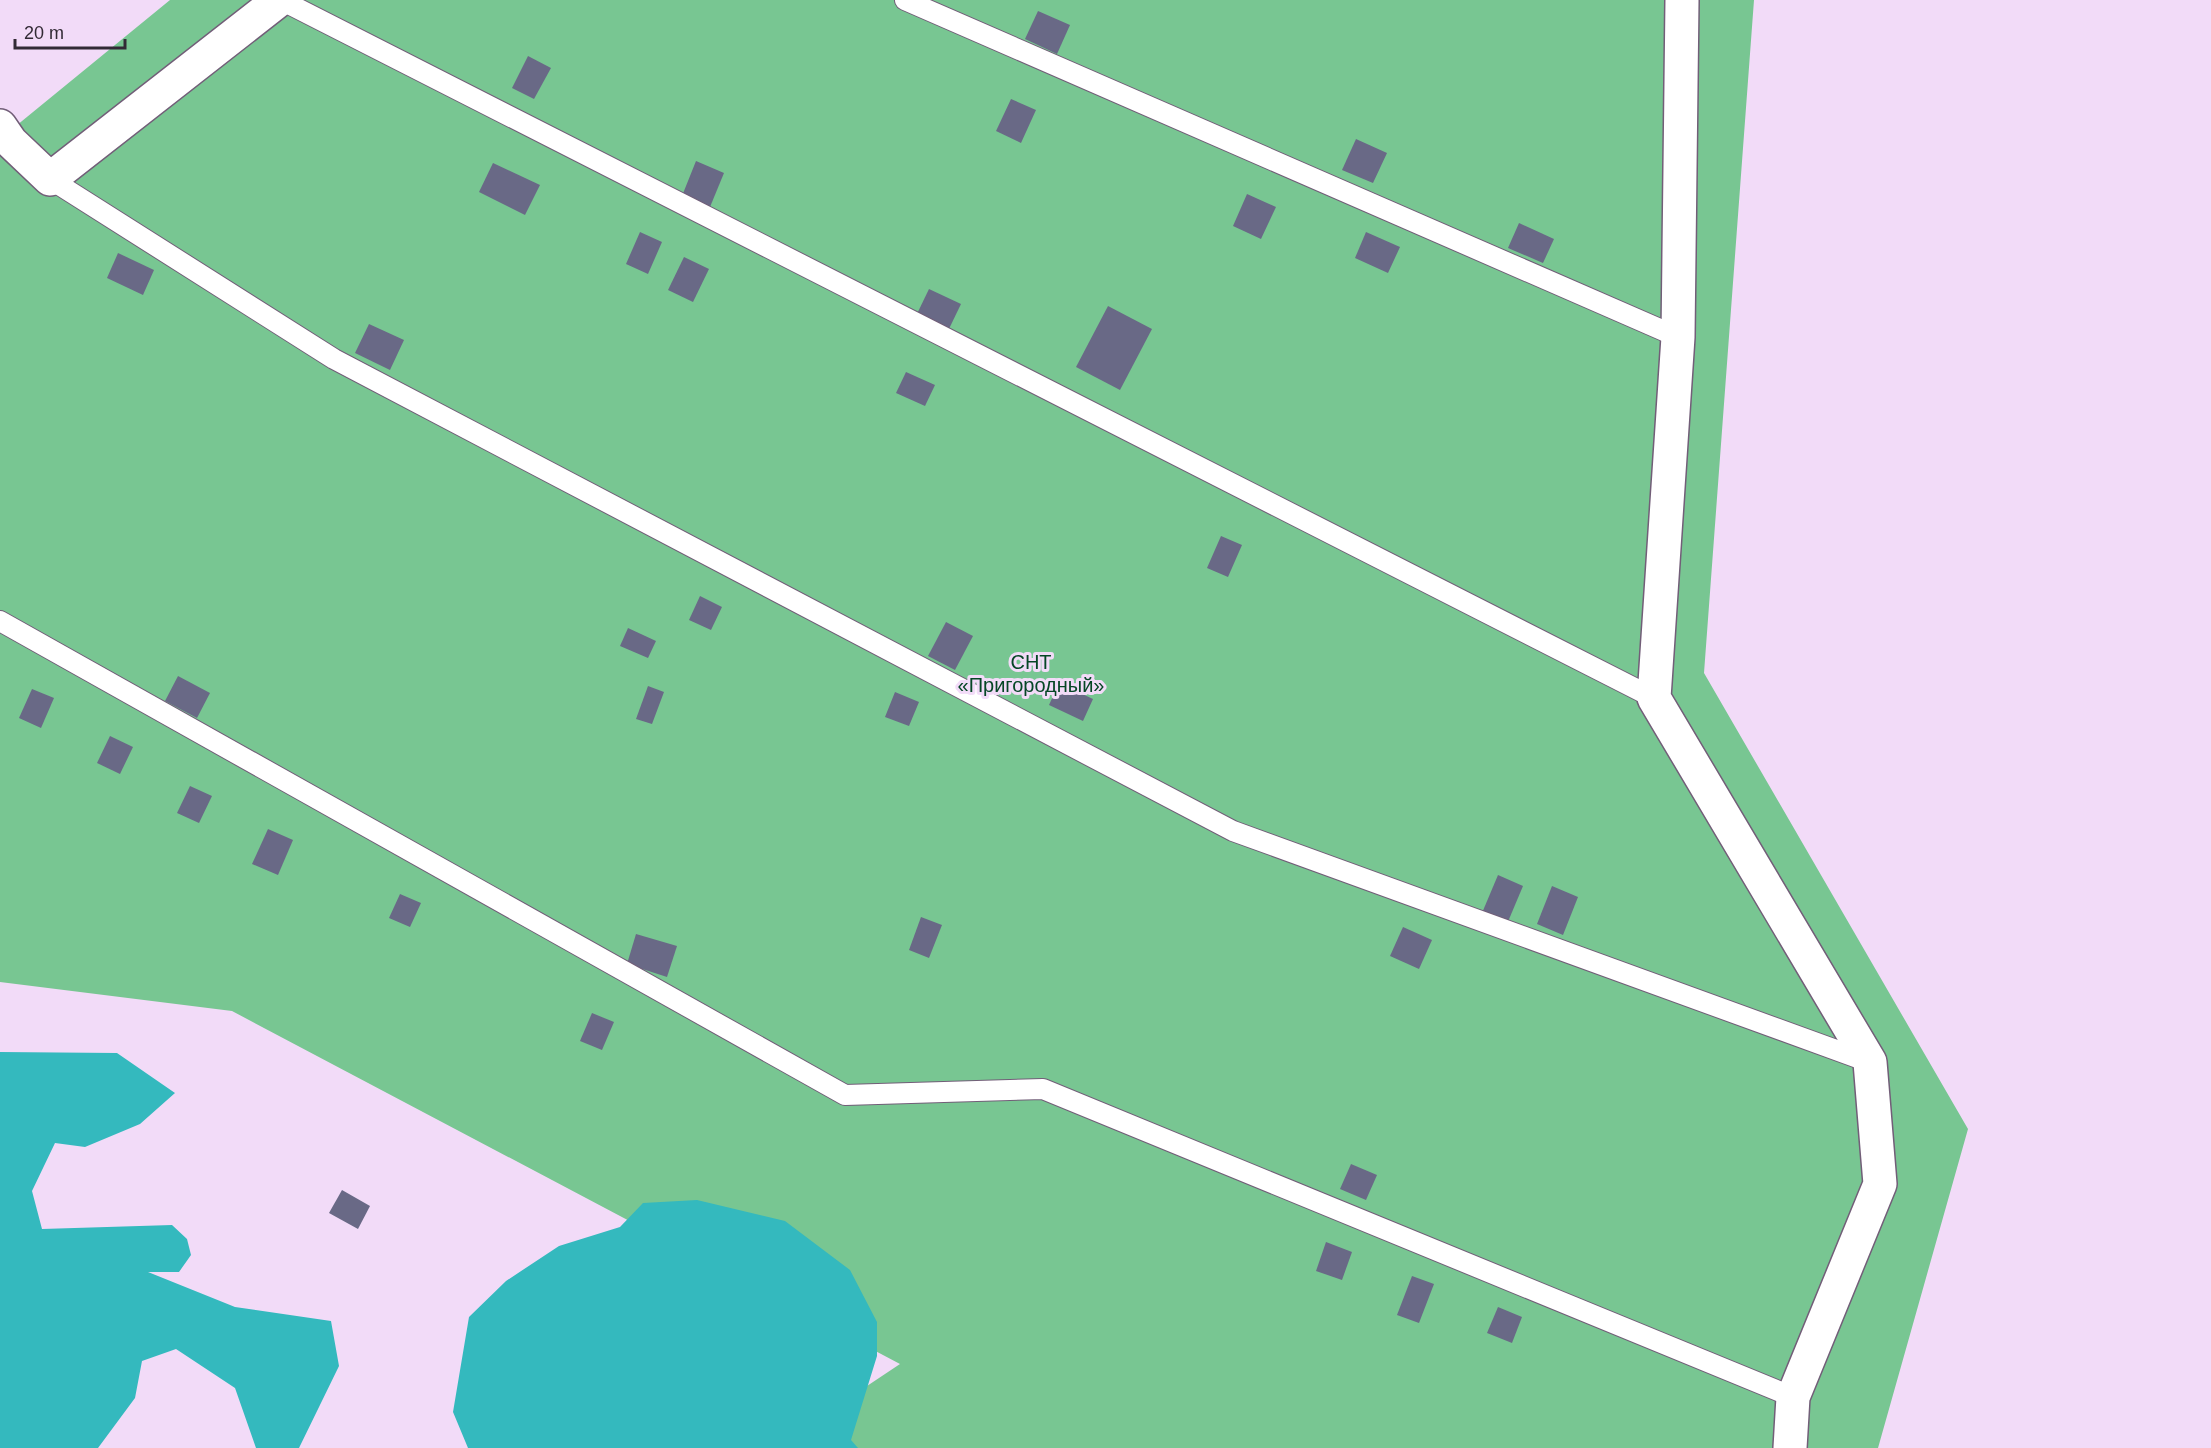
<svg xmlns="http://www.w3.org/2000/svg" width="2211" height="1448" viewBox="0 0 2211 1448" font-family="Arial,sans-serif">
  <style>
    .green { fill: #78c692 }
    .water { fill: #34b9be }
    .building { fill: #696986 }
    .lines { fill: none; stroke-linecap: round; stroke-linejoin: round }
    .service-casing { stroke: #725e78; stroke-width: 22 }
    .minor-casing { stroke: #725e78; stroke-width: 36 }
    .service { stroke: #fff; stroke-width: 20 }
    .minor { stroke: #fff; stroke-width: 33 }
    .labels { text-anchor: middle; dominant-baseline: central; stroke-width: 6; stroke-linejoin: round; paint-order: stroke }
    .park-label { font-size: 20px; fill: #054625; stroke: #f2dbf8 }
  </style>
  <rect width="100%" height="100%" fill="#f2dbf8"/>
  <path class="green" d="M 170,0 L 1754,0 L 1704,673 L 1968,1129 L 1878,1448 L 774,1448 L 900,1364 L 232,1011 L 0,982 L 0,139 Z"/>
  <g class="water">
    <path d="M 0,1052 L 117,1053 L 175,1093 L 140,1124 L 85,1147 L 55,1143 L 32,1191 L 42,1229 L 172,1225 L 187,1239 L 191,1255 L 179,1272 L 148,1272 L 235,1307 L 331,1321 L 339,1366 L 299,1448 L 256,1448 L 235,1388 L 176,1349 L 142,1361 L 135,1398 L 98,1448 L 0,1448 Z"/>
    <path d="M 697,1200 L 785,1221 L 850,1270 L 877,1322 L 877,1356 L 851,1440 L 858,1448 L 468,1448 L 453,1412 L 469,1317 L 506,1281 L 559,1246 L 620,1227 L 643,1203 Z"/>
  </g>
  <g class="building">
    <path d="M 1038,11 L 1070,25 L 1057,54 L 1025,39 Z"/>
    <path d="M 528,56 L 551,68 L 534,99 L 512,88 Z"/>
    <path d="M 1011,99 L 1036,110 L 1021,143 L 996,131 Z"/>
    <path d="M 1356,139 L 1387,153 L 1373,183 L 1342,170 Z"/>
    <path d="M 696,161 L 724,173 L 710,207 L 682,196 Z"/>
    <path d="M 493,163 L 540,185 L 525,215 L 479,192 Z"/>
    <path d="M 1247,194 L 1276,207 L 1261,239 L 1233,226 Z"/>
    <path d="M 1519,223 L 1554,239 L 1543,263 L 1508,248 Z"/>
    <path d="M 640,232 L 662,242 L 648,274 L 626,264 Z"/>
    <path d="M 1366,232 L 1400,247 L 1388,273 L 1355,258 Z"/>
    <path d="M 118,253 L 154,270 L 143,295 L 107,278 Z"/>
    <path d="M 684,257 L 709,269 L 693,302 L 668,290 Z"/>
    <path d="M 929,289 L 961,304 L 947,333 L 915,318 Z"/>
    <path d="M 1108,306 L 1152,329 L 1120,390 L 1076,367 Z"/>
    <path d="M 369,324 L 404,340 L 390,370 L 355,353 Z"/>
    <path d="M 906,372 L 935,385 L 925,406 L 896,393 Z"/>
    <path d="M 1221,536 L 1242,545 L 1228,577 L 1207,568 Z"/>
    <path d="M 700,596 L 722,607 L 711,630 L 689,620 Z"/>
    <path d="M 946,622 L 973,636 L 955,670 L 928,656 Z"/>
    <path d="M 628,628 L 656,641 L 648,658 L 620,646 Z"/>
    <path d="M 178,676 L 210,693 L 197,718 L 165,701 Z"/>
    <path d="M 1059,683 L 1093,699 L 1083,721 L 1049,705 Z"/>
    <path d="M 648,686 L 664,692 L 652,724 L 636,719 Z"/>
    <path d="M 32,689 L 54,698 L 41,728 L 19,718 Z"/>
    <path d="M 895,692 L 919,702 L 909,726 L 885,717 Z"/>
    <path d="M 110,736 L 133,747 L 120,774 L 97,763 Z"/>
    <path d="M 190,786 L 212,796 L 199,823 L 177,813 Z"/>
    <path d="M 268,829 L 293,840 L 278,875 L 252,864 Z"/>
    <path d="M 1498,875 L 1523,886 L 1507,924 L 1482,913 Z"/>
    <path d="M 1552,886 L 1578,897 L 1563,935 L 1537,924 Z"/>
    <path d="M 400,894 L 421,903 L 410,927 L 389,918 Z"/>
    <path d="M 921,917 L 942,925 L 929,958 L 909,950 Z"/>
    <path d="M 1403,927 L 1432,940 L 1419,969 L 1390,956 Z"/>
    <path d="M 636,934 L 677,946 L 667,977 L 627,964 Z"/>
    <path d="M 592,1013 L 614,1022 L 602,1050 L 580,1041 Z"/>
    <path d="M 1351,1164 L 1377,1175 L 1366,1200 L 1340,1189 Z"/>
    <path d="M 342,1190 L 370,1206 L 358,1229 L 329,1213 Z"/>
    <path d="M 1326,1242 L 1352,1252 L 1342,1280 L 1316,1271 Z"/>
    <path d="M 1412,1276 L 1434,1284 L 1419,1323 L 1397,1315 Z"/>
    <path d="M 1498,1307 L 1522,1317 L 1512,1343 L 1487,1333 Z"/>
  </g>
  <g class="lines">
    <g class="service-casing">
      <g id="service">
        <path d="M 281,0 L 1654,698"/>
        <path d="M 905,0 L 1678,337"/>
        <path d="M 50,179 L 334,359 L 1233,831 L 1869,1062"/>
        <path d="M 0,621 L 845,1095 L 1043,1089 L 1793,1397"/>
      </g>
    </g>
    <g class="minor-casing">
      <g id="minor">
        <path d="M 1682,0 L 1678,337 L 1654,698 L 1870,1062 L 1880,1184 L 1793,1397 L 1790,1448"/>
        <path d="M 0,126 L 11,142 L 50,179 L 279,0"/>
      </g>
    </g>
    <use href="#service" class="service"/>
    <use href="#minor" class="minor"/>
  </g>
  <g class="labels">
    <g class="park-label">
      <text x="1031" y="662">СНТ<tspan x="1031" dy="23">«Пригородный»</tspan></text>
    </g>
  </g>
  <path d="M15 39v9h110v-9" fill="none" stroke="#322a35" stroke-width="3"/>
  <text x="24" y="39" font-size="18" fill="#322a35" stroke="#f2dbf8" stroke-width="4.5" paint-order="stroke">20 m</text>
</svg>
